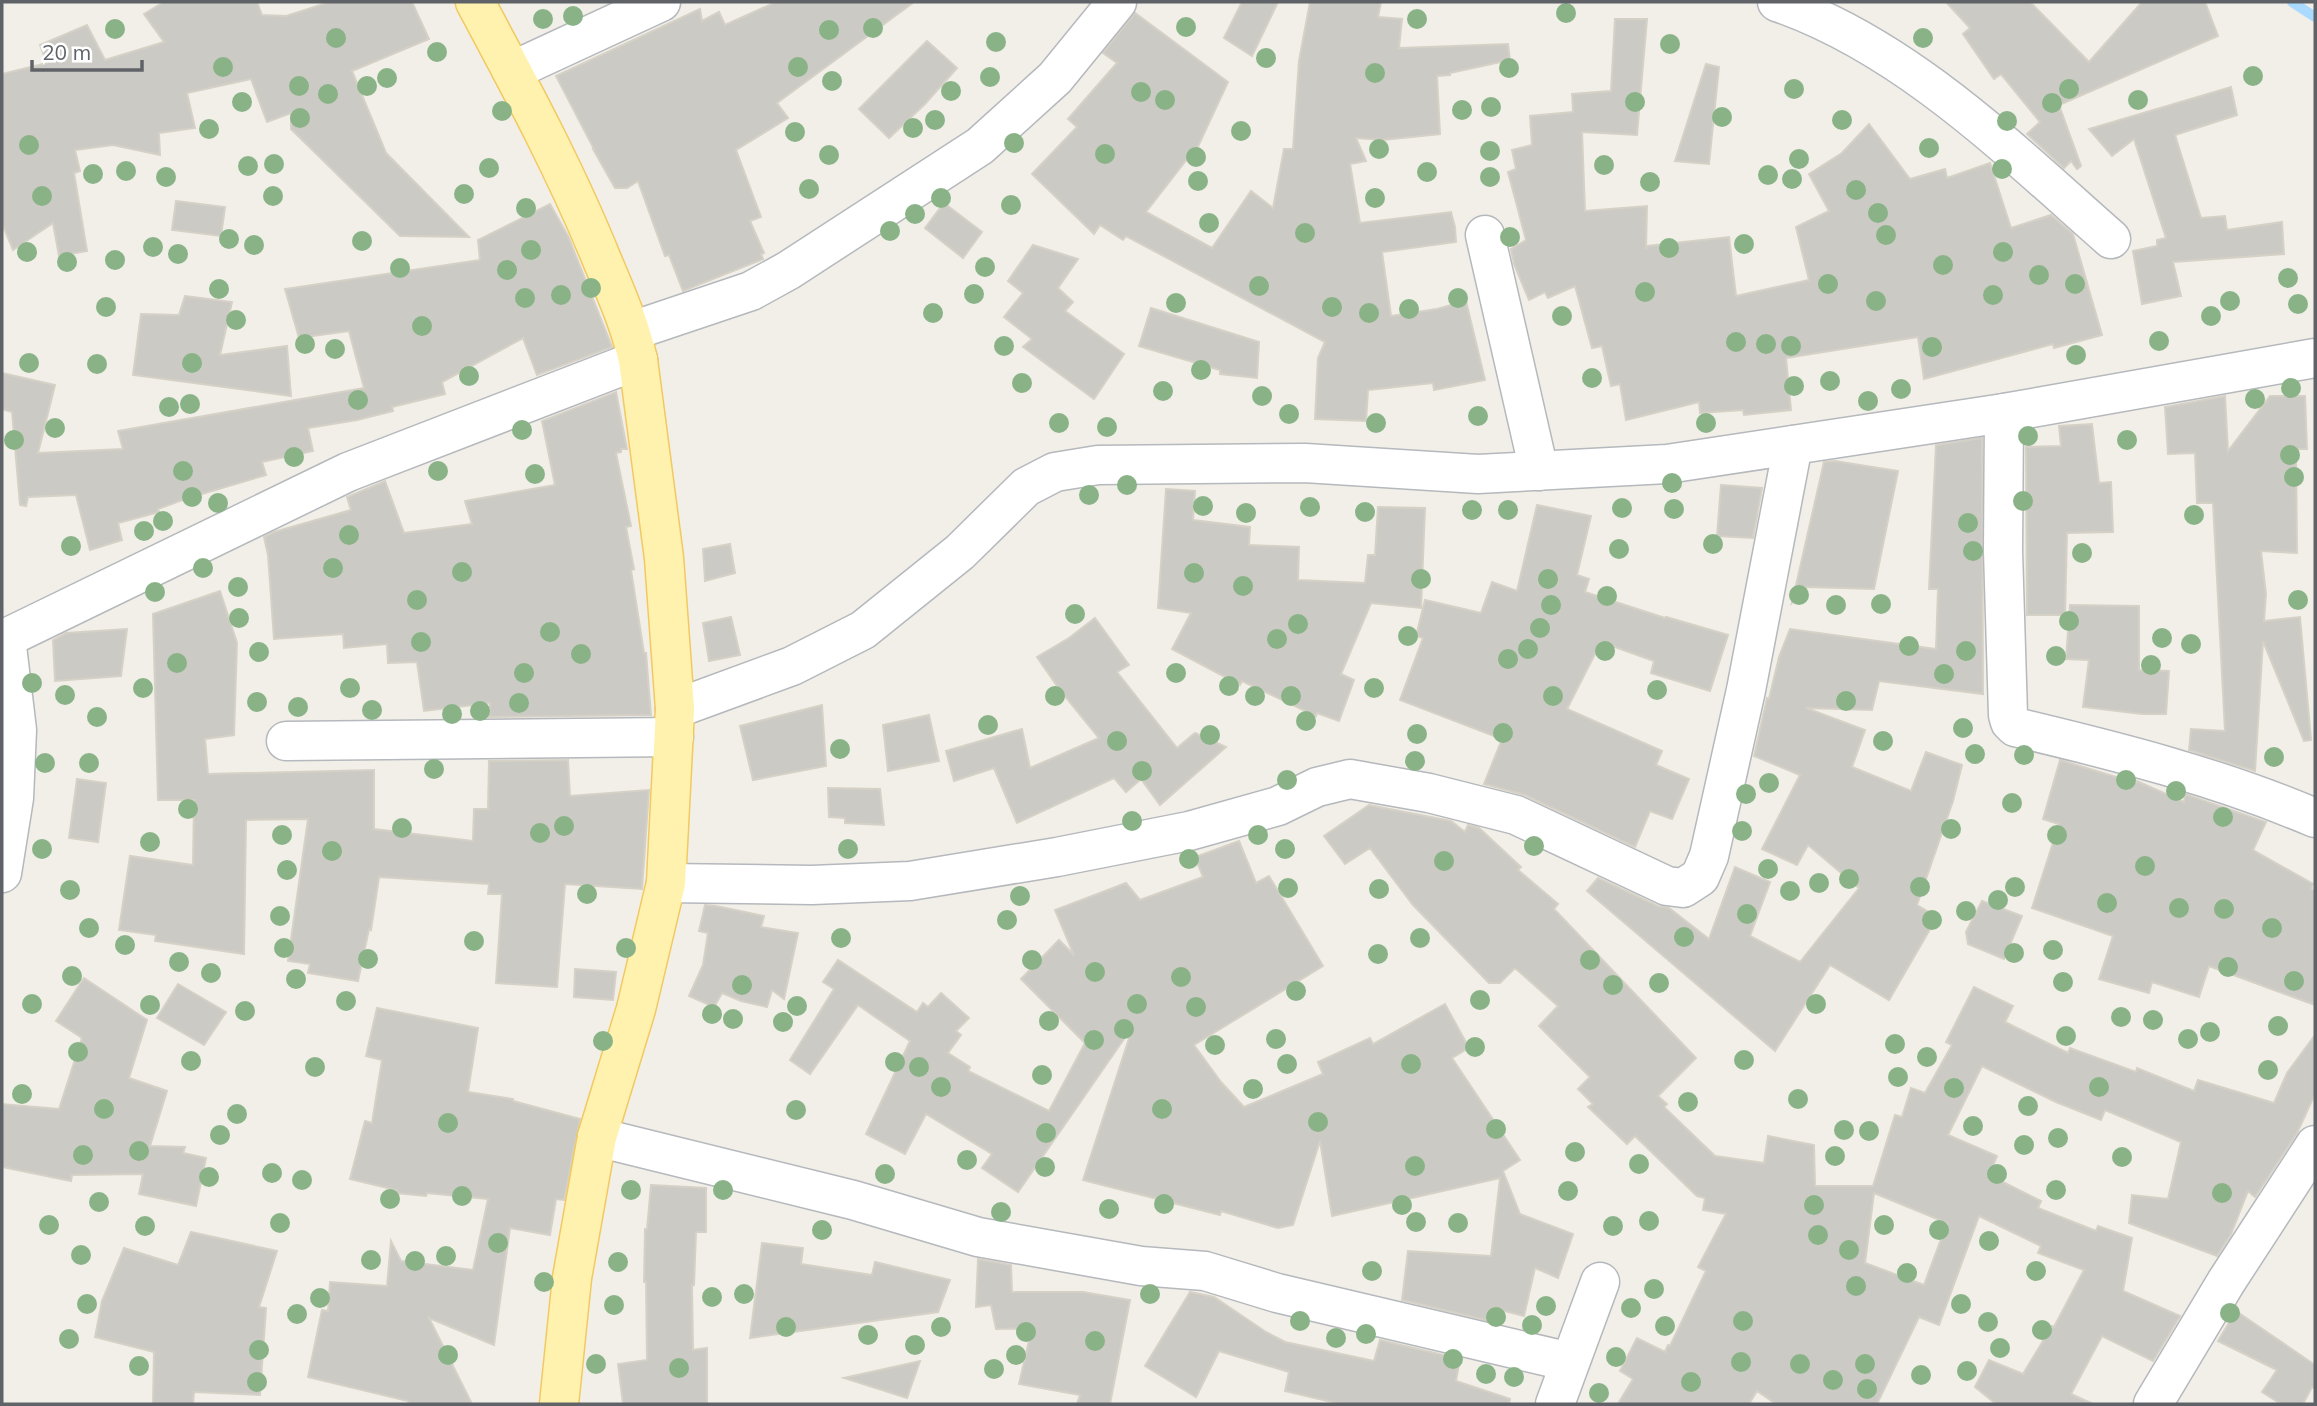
<svg xmlns="http://www.w3.org/2000/svg" width="2317" height="1406" viewBox="0 0 2317 1406" font-family="Mulish,sans-serif">
  <style>
    .lines { fill: none; stroke-linecap: round; stroke-linejoin: round }
    .stream { stroke: #aadaff; stroke-width: 10 }
    .building { fill: #cccac5; stroke: #d6d1c6; stroke-width: 2; fill-rule: evenodd }
    .minor-casing { stroke: #b5b8bc; stroke-width: 41 }
    .major-casing { stroke: #f2c960; stroke-width: 41 }
    .minor { stroke: #fff; stroke-width: 38 }
    .major { stroke: #fff2af; stroke-width: 38 }
    .tree { fill: #89b387 }
  </style>
  <rect width="100%" height="100%" fill="#f1efe8"/>
  <g class="lines">
    <path class="stream" d="M 2292,2 L 2315,17"/>
  </g>
  <g class="building">
    <path d="M 164,2 L 257,2 L 262,15 L 286,16 L 330,2 L 412,2 L 429,39 L 352,71 L 386,153 L 469,237 L 400,236 L 291,129 L 291,113 L 267,122 L 251,79 L 187,93 L 195,128 L 159,133 L 160,155 L 113,145 L 75,150 L 80,171 L 74,173 L 87,251 L 59,256 L 53,223 L 13,250 L 2,223 L 2,74 L 47,63 L 40,45 L 87,25 L 105,60 L 164,42 L 144,14 Z"/>
    <path d="M 776,2 L 914,2 L 777,103 L 788,118 L 736,150 L 761,217 L 750,221 L 764,253 L 761,254 L 763,259 L 683,291 L 669,255 L 665,256 L 638,181 L 627,188 L 615,188 L 593,149 L 594,149 L 556,76 L 700,9 L 702,21 L 719,12 L 725,25 Z"/>
    <path d="M 1242,2 L 1278,2 L 1252,56 L 1224,38 Z"/>
    <path d="M 1310,2 L 1381,2 L 1378,17 L 1402,19 L 1399,48 L 1508,44 L 1510,60 L 1450,73 L 1450,75 L 1437,76 L 1440,134 L 1382,140 L 1356,138 L 1366,161 L 1350,164 L 1360,223 L 1451,212 L 1455,227 L 1456,242 L 1382,252 L 1391,316 L 1437,309 L 1466,301 L 1485,380 L 1434,390 L 1433,383 L 1368,390 L 1366,421 L 1315,419 L 1318,358 L 1325,342 L 1126,236 L 1123,240 L 1100,225 L 1094,234 L 1032,174 L 1077,127 L 1068,119 L 1117,63 L 1103,53 L 1135,13 L 1228,82 L 1194,155 L 1191,154 L 1146,212 L 1212,248 L 1251,191 L 1273,208 L 1284,149 L 1293,149 L 1299,61 Z"/>
    <path d="M 1946,2 L 2030,2 L 2089,62 L 2142,2 L 2205,2 L 2218,36 L 2059,105 L 2081,166 L 2077,169 L 2071,161 L 2064,168 L 2027,134 L 2040,122 L 2001,74 L 1994,79 L 1963,34 L 1970,28 Z"/>
    <path d="M 1615,19 L 1647,19 L 1637,135 L 1582,132 L 1585,211 L 1647,206 L 1646,249 L 1647,246 L 1729,237 L 1736,296 L 1809,280 L 1796,227 L 1829,211 L 1809,174 L 1842,153 L 1869,124 L 1910,179 L 1945,169 L 1947,178 L 1990,163 L 2011,228 L 2051,215 L 2073,234 L 2102,335 L 2054,348 L 2053,344 L 1924,379 L 1918,337 L 1786,358 L 1791,410 L 1744,415 L 1743,410 L 1700,413 L 1699,402 L 1626,420 L 1620,384 L 1611,386 L 1602,346 L 1592,348 L 1575,286 L 1548,298 L 1545,292 L 1529,300 L 1514,264 L 1511,249 L 1526,240 L 1508,172 L 1516,169 L 1512,150 L 1532,145 L 1530,116 L 1573,112 L 1572,94 L 1611,91 Z"/>
    <path d="M 927,41 L 957,68 L 925,104 L 889,138 L 859,109 Z"/>
    <path d="M 1706,64 L 1719,67 L 1709,164 L 1675,161 Z"/>
    <path d="M 2231,87 L 2237,115 L 2175,135 L 2201,218 L 2225,216 L 2227,230 L 2282,222 L 2284,254 L 2173,262 L 2181,296 L 2142,304 L 2133,251 L 2157,246 L 2157,240 L 2166,238 L 2134,139 L 2112,156 L 2089,129 Z"/>
    <path d="M 176,201 L 225,207 L 221,236 L 172,230 Z"/>
    <path d="M 944,203 L 982,232 L 963,258 L 925,228 Z"/>
    <path d="M 550,204 L 568,236 L 612,347 L 537,375 L 523,338 L 442,382 L 445,394 L 392,407 L 393,411 L 357,420 L 308,428 L 313,451 L 262,462 L 266,475 L 185,499 L 158,509 L 159,512 L 118,523 L 122,540 L 90,550 L 76,495 L 28,497 L 26,506 L 20,505 L 12,412 L 2,409 L 2,373 L 55,385 L 38,453 L 123,449 L 118,431 L 364,388 L 349,331 L 299,338 L 285,289 L 480,260 L 478,240 Z"/>
    <path d="M 1033,245 L 1078,259 L 1058,288 L 1073,302 L 1065,311 L 1124,354 L 1094,399 L 1023,347 L 1032,339 L 1004,317 L 1023,293 L 1008,281 Z"/>
    <path d="M 185,296 L 232,302 L 220,355 L 287,346 L 291,396 L 133,375 L 141,314 L 179,315 Z"/>
    <path d="M 1151,308 L 1259,342 L 1257,378 L 1220,374 L 1220,370 L 1139,346 Z"/>
    <path d="M 616,392 L 627,449 L 621,449 L 621,452 L 616,453 L 631,526 L 626,527 L 634,569 L 631,570 L 644,653 L 646,653 L 651,715 L 489,717 L 490,703 L 424,711 L 417,662 L 388,663 L 387,644 L 344,648 L 343,634 L 274,639 L 268,555 L 264,537 L 274,532 L 351,510 L 347,497 L 385,481 L 404,533 L 472,524 L 465,501 L 555,485 L 542,421 Z"/>
    <path d="M 2225,396 L 2228,451 L 2270,396 L 2305,396 L 2307,449 L 2296,449 L 2297,553 L 2261,551 L 2266,594 L 2264,621 L 2300,617 L 2311,740 L 2304,741 L 2263,641 L 2255,771 L 2189,750 L 2191,729 L 2225,731 L 2213,503 L 2197,503 L 2195,453 L 2168,454 L 2165,407 Z"/>
    <path d="M 2092,424 L 2099,483 L 2111,482 L 2113,532 L 2067,533 L 2065,615 L 2027,615 L 2026,447 L 2061,446 L 2059,426 Z"/>
    <path d="M 1982,438 L 1983,694 L 1879,681 L 1872,710 L 1806,708 L 1865,730 L 1852,767 L 1911,791 L 1926,752 L 1962,765 L 1953,801 L 1917,905 L 1937,917 L 1889,1000 L 1830,965 L 1775,1051 L 1587,891 L 1598,878 L 1658,906 L 1669,908 L 1709,939 L 1735,867 L 1770,882 L 1750,936 L 1800,962 L 1859,888 L 1808,845 L 1797,865 L 1762,849 L 1800,775 L 1754,756 L 1767,698 L 1769,699 L 1779,657 L 1790,629 L 1936,649 L 1938,589 L 1929,589 L 1936,445 Z"/>
    <path d="M 1835,461 L 1898,471 L 1874,589 L 1807,587 L 1792,603 L 1824,462 Z"/>
    <path d="M 1721,485 L 1762,488 L 1753,538 L 1717,536 Z"/>
    <path d="M 1166,489 L 1195,491 L 1193,520 L 1250,527 L 1249,545 L 1299,547 L 1298,580 L 1365,583 L 1368,555 L 1375,555 L 1378,507 L 1425,508 L 1421,608 L 1371,603 L 1341,674 L 1354,680 L 1339,721 L 1317,713 L 1316,716 L 1242,681 L 1240,685 L 1172,649 L 1191,613 L 1158,608 Z"/>
    <path d="M 1537,505 L 1591,516 L 1577,575 L 1589,579 L 1585,592 L 1665,618 L 1666,617 L 1728,635 L 1710,691 L 1651,673 L 1654,661 L 1601,642 L 1567,709 L 1662,751 L 1656,765 L 1689,779 L 1672,819 L 1650,811 L 1635,847 L 1525,795 L 1484,784 L 1502,739 L 1400,700 L 1423,638 L 1416,636 L 1425,600 L 1481,613 L 1492,582 L 1517,591 Z"/>
    <path d="M 730,544 L 735,573 L 705,581 L 703,549 Z"/>
    <path d="M 220,591 L 237,643 L 234,735 L 205,739 L 208,774 L 374,770 L 374,829 L 473,841 L 474,809 L 488,809 L 489,761 L 568,760 L 570,796 L 649,790 L 642,889 L 565,884 L 557,987 L 496,983 L 502,894 L 488,894 L 489,884 L 379,877 L 371,930 L 369,929 L 358,981 L 308,973 L 310,964 L 288,961 L 308,819 L 246,820 L 244,954 L 155,941 L 156,935 L 119,930 L 130,856 L 193,865 L 194,800 L 158,800 L 153,614 Z"/>
    <path d="M 2070,605 L 2139,606 L 2139,670 L 2169,671 L 2166,714 L 2142,714 L 2083,707 L 2089,660 L 2066,659 Z"/>
    <path d="M 731,617 L 740,655 L 709,661 L 703,623 Z"/>
    <path d="M 1095,618 L 1129,665 L 1117,672 L 1177,748 L 1195,733 L 1226,747 L 1160,805 L 1141,779 L 1126,792 L 1114,778 L 1017,823 L 994,768 L 954,781 L 946,751 L 1022,729 L 1030,768 L 1099,738 L 1059,689 L 1037,657 L 1069,638 Z"/>
    <path d="M 127,629 L 121,676 L 55,681 L 53,640 L 66,633 Z"/>
    <path d="M 822,705 L 826,766 L 753,780 L 740,726 Z"/>
    <path d="M 929,715 L 939,761 L 888,771 L 883,725 Z"/>
    <path d="M 2060,760 L 2136,783 L 2137,781 L 2184,802 L 2185,794 L 2266,822 L 2253,850 L 2313,884 L 2311,889 L 2315,891 L 2315,1005 L 2209,966 L 2199,997 L 2152,982 L 2149,993 L 2099,979 L 2113,936 L 2032,908 L 2059,824 L 2043,819 Z"/>
    <path d="M 77,779 L 106,783 L 98,842 L 69,838 Z"/>
    <path d="M 828,788 L 880,789 L 884,825 L 845,823 L 845,818 L 829,817 Z"/>
    <path d="M 1369,805 L 1451,821 L 1465,832 L 1468,825 L 1479,828 L 1521,867 L 1518,870 L 1558,904 L 1554,909 L 1696,1058 L 1658,1096 L 1667,1104 L 1664,1107 L 1715,1156 L 1764,1163 L 1768,1136 L 1814,1145 L 1815,1186 L 1873,1186 L 1895,1115 L 1902,1117 L 1911,1088 L 1925,1093 L 1952,1045 L 1946,1042 L 1974,987 L 2013,1006 L 2005,1022 L 2068,1053 L 2070,1048 L 2136,1072 L 2137,1068 L 2194,1091 L 2198,1080 L 2274,1103 L 2287,1073 L 2315,1035 L 2315,1094 L 2297,1133 L 2255,1197 L 2248,1191 L 2231,1234 L 2217,1256 L 2129,1223 L 2132,1195 L 2168,1199 L 2181,1142 L 2105,1110 L 2101,1120 L 2056,1102 L 1982,1066 L 1948,1135 L 1997,1156 L 1989,1175 L 2041,1201 L 2038,1208 L 2096,1231 L 2098,1226 L 2132,1238 L 2123,1291 L 2180,1316 L 2153,1361 L 2102,1336 L 2071,1394 L 2093,1404 L 1996,1404 L 1975,1387 L 1989,1360 L 2023,1374 L 2052,1326 L 2054,1327 L 2084,1270 L 2038,1253 L 2041,1246 L 1979,1216 L 1939,1325 L 1919,1317 L 1877,1404 L 1776,1404 L 1757,1391 L 1749,1404 L 1618,1404 L 1633,1379 L 1620,1371 L 1637,1338 L 1665,1352 L 1668,1345 L 1670,1346 L 1706,1271 L 1698,1267 L 1726,1214 L 1703,1210 L 1705,1198 L 1697,1196 L 1635,1136 L 1627,1144 L 1588,1107 L 1593,1104 L 1578,1089 L 1590,1077 L 1539,1026 L 1558,1006 L 1515,968 L 1500,983 L 1489,983 L 1413,905 L 1370,848 L 1345,864 L 1324,836 ZM 1874,1193 L 1947,1223 L 1924,1285 L 1865,1263 Z"/>
    <path d="M 1239,841 L 1256,883 L 1269,876 L 1323,966 L 1194,1045 L 1221,1082 L 1244,1107 L 1323,1074 L 1318,1062 L 1370,1038 L 1373,1044 L 1445,1004 L 1469,1048 L 1452,1058 L 1520,1160 L 1503,1171 L 1520,1214 L 1573,1234 L 1558,1278 L 1535,1268 L 1524,1316 L 1493,1308 L 1490,1321 L 1402,1300 L 1408,1251 L 1491,1256 L 1500,1178 L 1332,1216 L 1320,1141 L 1293,1225 L 1278,1228 L 1221,1211 L 1220,1215 L 1083,1180 L 1133,1026 L 1018,1192 L 982,1168 L 992,1154 L 926,1114 L 905,1154 L 866,1134 L 910,1041 L 858,1005 L 810,1074 L 790,1060 L 834,989 L 823,982 L 838,960 L 917,1012 L 923,1003 L 928,1007 L 941,993 L 969,1018 L 956,1031 L 961,1035 L 948,1053 L 970,1067 L 968,1071 L 1049,1111 L 1085,1043 L 1021,979 L 1059,940 L 1074,955 L 1055,910 L 1126,883 L 1140,900 L 1203,877 L 1195,857 Z"/>
    <path d="M 1982,901 L 2022,916 L 2004,959 L 1968,944 L 1966,932 Z"/>
    <path d="M 705,905 L 716,906 L 764,916 L 761,927 L 798,933 L 784,999 L 772,990 L 767,1007 L 741,1001 L 722,993 L 714,1007 L 689,996 L 703,965 L 708,933 L 699,931 Z"/>
    <path d="M 575,969 L 616,972 L 613,1000 L 574,997 Z"/>
    <path d="M 84,978 L 147,1020 L 129,1078 L 167,1091 L 150,1146 L 185,1147 L 183,1153 L 206,1158 L 196,1206 L 139,1194 L 143,1174 L 72,1175 L 71,1181 L 2,1167 L 2,1104 L 59,1109 L 82,1038 L 56,1021 Z"/>
    <path d="M 178,984 L 226,1012 L 204,1045 L 157,1018 Z"/>
    <path d="M 377,1008 L 478,1028 L 468,1092 L 513,1099 L 513,1101 L 580,1119 L 564,1200 L 556,1199 L 550,1235 L 510,1228 L 494,1345 L 429,1318 L 472,1404 L 409,1404 L 408,1401 L 308,1377 L 322,1310 L 328,1311 L 330,1282 L 387,1286 L 391,1241 L 401,1261 L 473,1270 L 488,1199 L 427,1193 L 426,1196 L 396,1193 L 396,1190 L 350,1179 L 365,1121 L 372,1123 L 382,1060 L 366,1056 Z"/>
    <path d="M 651,1185 L 706,1188 L 706,1232 L 696,1232 L 694,1285 L 692,1285 L 693,1350 L 707,1348 L 707,1404 L 623,1404 L 618,1364 L 647,1360 L 646,1282 L 644,1282 L 645,1229 L 647,1229 Z"/>
    <path d="M 191,1232 L 277,1251 L 259,1307 L 266,1308 L 260,1395 L 194,1392 L 193,1404 L 153,1404 L 154,1352 L 95,1337 L 102,1301 L 124,1248 L 178,1265 Z"/>
    <path d="M 762,1243 L 803,1248 L 801,1264 L 872,1275 L 875,1262 L 950,1280 L 938,1312 L 750,1338 Z"/>
    <path d="M 978,1259 L 1011,1265 L 1012,1292 L 1083,1292 L 1130,1300 L 1110,1404 L 1077,1404 L 1080,1395 L 1019,1384 L 1032,1328 L 996,1329 L 991,1305 L 976,1307 Z"/>
    <path d="M 1190,1292 L 1214,1297 L 1266,1332 L 1285,1342 L 1374,1361 L 1380,1340 L 1460,1359 L 1456,1381 L 1510,1399 L 1509,1404 L 1340,1404 L 1285,1391 L 1289,1372 L 1219,1351 L 1196,1397 L 1145,1366 Z"/>
    <path d="M 2236,1311 L 2315,1365 L 2315,1389 L 2312,1387 L 2303,1404 L 2281,1404 L 2262,1392 L 2277,1370 L 2218,1341 Z"/>
    <path d="M 920,1361 L 907,1398 L 844,1378 Z"/>
  </g>
  <g class="lines">
    <g class="minor-casing">
      <g id="minor">
        <path d="M 1777,2 C 1905,46 2011,151 2111,239"/>
        <path d="M 512,71 L 661,2"/>
        <path d="M 1485,235 L 1539,471"/>
        <path d="M 632,331 L 751,291 L 789,270 L 980,146 L 1055,78 L 1117,2"/>
        <path d="M 2004,413 L 2003,551 L 2008,715 L 2010,722 L 2015,727 C 2116,751 2219,777 2315,818"/>
        <path d="M 2,640 L 348,472 L 638,360"/>
        <path d="M 675,709 L 792,666 L 863,630 L 960,552 L 1026,487 L 1055,472 L 1098,465 L 1305,463 L 1478,474 L 1667,464 L 2004,413 L 2315,358"/>
        <path d="M 286,741 L 674,737"/>
        <path d="M 2,873 L 14,798 L 17,730 L 6,638"/>
        <path d="M 666,883 L 812,885 L 910,881 L 1057,857 L 1189,831 L 1278,806 L 1317,787 L 1350,779 L 1429,793 L 1516,815 L 1667,886 L 1683,888 L 1700,877 L 1709,856 L 1746,690 L 1793,445"/>
        <path d="M 597,1137 L 853,1200 L 978,1237 L 1141,1266 L 1205,1271 L 1277,1293 L 1570,1362"/>
        <path d="M 1555,1404 L 1600,1282"/>
        <path d="M 2153,1404 L 2226,1282 L 2315,1145"/>
      </g>
    </g>
    <g class="major-casing">
      <path id="major" d="M 475,2 C 520,86 566,171 602,260 C 616,293 630,325 638,360 L 664,558 L 675,709 L 666,883 L 636,1009 L 597,1137 L 572,1278 L 559,1404"/>
    </g>
    <use href="#minor" class="minor"/>
    <use href="#major" class="major"/>
  </g>
  <g class="tree">
    <circle cx="1566" cy="13" r="10"/>
    <circle cx="573" cy="16" r="10"/>
    <circle cx="543" cy="19" r="10"/>
    <circle cx="1417" cy="19" r="10"/>
    <circle cx="1186" cy="27" r="10"/>
    <circle cx="873" cy="28" r="10"/>
    <circle cx="115" cy="29" r="10"/>
    <circle cx="829" cy="30" r="10"/>
    <circle cx="336" cy="38" r="10"/>
    <circle cx="1923" cy="38" r="10"/>
    <circle cx="996" cy="42" r="10"/>
    <circle cx="1670" cy="44" r="10"/>
    <circle cx="437" cy="52" r="10"/>
    <circle cx="1266" cy="58" r="10"/>
    <circle cx="223" cy="67" r="10"/>
    <circle cx="798" cy="67" r="10"/>
    <circle cx="1509" cy="68" r="10"/>
    <circle cx="1375" cy="73" r="10"/>
    <circle cx="2253" cy="76" r="10"/>
    <circle cx="990" cy="77" r="10"/>
    <circle cx="387" cy="78" r="10"/>
    <circle cx="832" cy="81" r="10"/>
    <circle cx="299" cy="86" r="10"/>
    <circle cx="367" cy="86" r="10"/>
    <circle cx="1794" cy="89" r="10"/>
    <circle cx="2069" cy="89" r="10"/>
    <circle cx="951" cy="91" r="10"/>
    <circle cx="1141" cy="92" r="10"/>
    <circle cx="328" cy="94" r="10"/>
    <circle cx="1165" cy="100" r="10"/>
    <circle cx="2138" cy="100" r="10"/>
    <circle cx="242" cy="102" r="10"/>
    <circle cx="1635" cy="102" r="10"/>
    <circle cx="2052" cy="103" r="10"/>
    <circle cx="1491" cy="107" r="10"/>
    <circle cx="1462" cy="110" r="10"/>
    <circle cx="502" cy="111" r="10"/>
    <circle cx="1722" cy="117" r="10"/>
    <circle cx="300" cy="118" r="10"/>
    <circle cx="935" cy="120" r="10"/>
    <circle cx="1842" cy="120" r="10"/>
    <circle cx="2007" cy="121" r="10"/>
    <circle cx="913" cy="128" r="10"/>
    <circle cx="209" cy="129" r="10"/>
    <circle cx="1241" cy="131" r="10"/>
    <circle cx="795" cy="132" r="10"/>
    <circle cx="1014" cy="143" r="10"/>
    <circle cx="29" cy="145" r="10"/>
    <circle cx="1929" cy="148" r="10"/>
    <circle cx="1379" cy="149" r="10"/>
    <circle cx="1490" cy="151" r="10"/>
    <circle cx="1105" cy="154" r="10"/>
    <circle cx="829" cy="155" r="10"/>
    <circle cx="1196" cy="157" r="10"/>
    <circle cx="1799" cy="159" r="10"/>
    <circle cx="274" cy="164" r="10"/>
    <circle cx="1604" cy="165" r="10"/>
    <circle cx="248" cy="166" r="10"/>
    <circle cx="489" cy="168" r="10"/>
    <circle cx="2002" cy="169" r="10"/>
    <circle cx="126" cy="171" r="10"/>
    <circle cx="1427" cy="172" r="10"/>
    <circle cx="93" cy="174" r="10"/>
    <circle cx="1768" cy="175" r="10"/>
    <circle cx="166" cy="177" r="10"/>
    <circle cx="1490" cy="177" r="10"/>
    <circle cx="1792" cy="179" r="10"/>
    <circle cx="1198" cy="181" r="10"/>
    <circle cx="1650" cy="182" r="10"/>
    <circle cx="809" cy="189" r="10"/>
    <circle cx="1856" cy="190" r="10"/>
    <circle cx="464" cy="194" r="10"/>
    <circle cx="42" cy="196" r="10"/>
    <circle cx="273" cy="196" r="10"/>
    <circle cx="941" cy="198" r="10"/>
    <circle cx="1375" cy="198" r="10"/>
    <circle cx="1011" cy="205" r="10"/>
    <circle cx="526" cy="208" r="10"/>
    <circle cx="1878" cy="213" r="10"/>
    <circle cx="915" cy="214" r="10"/>
    <circle cx="1209" cy="223" r="10"/>
    <circle cx="890" cy="231" r="10"/>
    <circle cx="1305" cy="233" r="10"/>
    <circle cx="1886" cy="235" r="10"/>
    <circle cx="1510" cy="237" r="10"/>
    <circle cx="229" cy="239" r="10"/>
    <circle cx="362" cy="241" r="10"/>
    <circle cx="1744" cy="244" r="10"/>
    <circle cx="254" cy="245" r="10"/>
    <circle cx="153" cy="247" r="10"/>
    <circle cx="1669" cy="248" r="10"/>
    <circle cx="531" cy="250" r="10"/>
    <circle cx="27" cy="252" r="10"/>
    <circle cx="2003" cy="252" r="10"/>
    <circle cx="178" cy="254" r="10"/>
    <circle cx="115" cy="260" r="10"/>
    <circle cx="67" cy="262" r="10"/>
    <circle cx="1943" cy="265" r="10"/>
    <circle cx="985" cy="267" r="10"/>
    <circle cx="400" cy="268" r="10"/>
    <circle cx="507" cy="270" r="10"/>
    <circle cx="2039" cy="275" r="10"/>
    <circle cx="2288" cy="278" r="10"/>
    <circle cx="1828" cy="284" r="10"/>
    <circle cx="2075" cy="284" r="10"/>
    <circle cx="1259" cy="286" r="10"/>
    <circle cx="591" cy="288" r="10"/>
    <circle cx="219" cy="289" r="10"/>
    <circle cx="1645" cy="292" r="10"/>
    <circle cx="974" cy="294" r="10"/>
    <circle cx="561" cy="295" r="10"/>
    <circle cx="1993" cy="295" r="10"/>
    <circle cx="525" cy="298" r="10"/>
    <circle cx="1458" cy="298" r="10"/>
    <circle cx="1876" cy="301" r="10"/>
    <circle cx="2230" cy="301" r="10"/>
    <circle cx="1176" cy="303" r="10"/>
    <circle cx="2298" cy="304" r="10"/>
    <circle cx="106" cy="307" r="10"/>
    <circle cx="1332" cy="307" r="10"/>
    <circle cx="1409" cy="309" r="10"/>
    <circle cx="933" cy="313" r="10"/>
    <circle cx="1369" cy="313" r="10"/>
    <circle cx="1562" cy="316" r="10"/>
    <circle cx="2211" cy="316" r="10"/>
    <circle cx="236" cy="320" r="10"/>
    <circle cx="422" cy="326" r="10"/>
    <circle cx="2159" cy="341" r="10"/>
    <circle cx="1736" cy="342" r="10"/>
    <circle cx="305" cy="344" r="10"/>
    <circle cx="1766" cy="344" r="10"/>
    <circle cx="1004" cy="346" r="10"/>
    <circle cx="1791" cy="346" r="10"/>
    <circle cx="1932" cy="347" r="10"/>
    <circle cx="335" cy="349" r="10"/>
    <circle cx="2076" cy="355" r="10"/>
    <circle cx="29" cy="363" r="10"/>
    <circle cx="192" cy="363" r="10"/>
    <circle cx="97" cy="364" r="10"/>
    <circle cx="1201" cy="370" r="10"/>
    <circle cx="469" cy="376" r="10"/>
    <circle cx="1592" cy="378" r="10"/>
    <circle cx="1830" cy="381" r="10"/>
    <circle cx="1022" cy="383" r="10"/>
    <circle cx="1794" cy="386" r="10"/>
    <circle cx="2291" cy="388" r="10"/>
    <circle cx="1901" cy="389" r="10"/>
    <circle cx="1163" cy="391" r="10"/>
    <circle cx="1262" cy="396" r="10"/>
    <circle cx="2255" cy="399" r="10"/>
    <circle cx="358" cy="400" r="10"/>
    <circle cx="1868" cy="401" r="10"/>
    <circle cx="190" cy="404" r="10"/>
    <circle cx="169" cy="407" r="10"/>
    <circle cx="1289" cy="414" r="10"/>
    <circle cx="1478" cy="416" r="10"/>
    <circle cx="1059" cy="423" r="10"/>
    <circle cx="1376" cy="423" r="10"/>
    <circle cx="1706" cy="423" r="10"/>
    <circle cx="1107" cy="427" r="10"/>
    <circle cx="55" cy="428" r="10"/>
    <circle cx="522" cy="430" r="10"/>
    <circle cx="2028" cy="436" r="10"/>
    <circle cx="14" cy="440" r="10"/>
    <circle cx="2127" cy="440" r="10"/>
    <circle cx="2290" cy="455" r="10"/>
    <circle cx="294" cy="457" r="10"/>
    <circle cx="183" cy="471" r="10"/>
    <circle cx="438" cy="471" r="10"/>
    <circle cx="535" cy="474" r="10"/>
    <circle cx="2294" cy="477" r="10"/>
    <circle cx="1672" cy="483" r="10"/>
    <circle cx="1127" cy="485" r="10"/>
    <circle cx="1089" cy="495" r="10"/>
    <circle cx="192" cy="497" r="10"/>
    <circle cx="2023" cy="501" r="10"/>
    <circle cx="218" cy="503" r="10"/>
    <circle cx="1203" cy="506" r="10"/>
    <circle cx="1310" cy="507" r="10"/>
    <circle cx="1622" cy="508" r="10"/>
    <circle cx="1674" cy="509" r="10"/>
    <circle cx="1472" cy="510" r="10"/>
    <circle cx="1508" cy="510" r="10"/>
    <circle cx="1365" cy="512" r="10"/>
    <circle cx="1246" cy="513" r="10"/>
    <circle cx="2194" cy="515" r="10"/>
    <circle cx="163" cy="521" r="10"/>
    <circle cx="1968" cy="523" r="10"/>
    <circle cx="144" cy="531" r="10"/>
    <circle cx="349" cy="535" r="10"/>
    <circle cx="1713" cy="544" r="10"/>
    <circle cx="71" cy="546" r="10"/>
    <circle cx="1619" cy="549" r="10"/>
    <circle cx="1973" cy="551" r="10"/>
    <circle cx="2082" cy="553" r="10"/>
    <circle cx="203" cy="568" r="10"/>
    <circle cx="333" cy="568" r="10"/>
    <circle cx="462" cy="572" r="10"/>
    <circle cx="1194" cy="573" r="10"/>
    <circle cx="1421" cy="579" r="10"/>
    <circle cx="1548" cy="579" r="10"/>
    <circle cx="1243" cy="586" r="10"/>
    <circle cx="238" cy="587" r="10"/>
    <circle cx="155" cy="592" r="10"/>
    <circle cx="1799" cy="595" r="10"/>
    <circle cx="1607" cy="596" r="10"/>
    <circle cx="417" cy="600" r="10"/>
    <circle cx="2298" cy="600" r="10"/>
    <circle cx="1881" cy="604" r="10"/>
    <circle cx="1551" cy="605" r="10"/>
    <circle cx="1836" cy="605" r="10"/>
    <circle cx="1075" cy="614" r="10"/>
    <circle cx="239" cy="618" r="10"/>
    <circle cx="2069" cy="621" r="10"/>
    <circle cx="1298" cy="624" r="10"/>
    <circle cx="1540" cy="628" r="10"/>
    <circle cx="550" cy="632" r="10"/>
    <circle cx="1408" cy="636" r="10"/>
    <circle cx="2162" cy="638" r="10"/>
    <circle cx="1277" cy="639" r="10"/>
    <circle cx="421" cy="642" r="10"/>
    <circle cx="2191" cy="644" r="10"/>
    <circle cx="1909" cy="646" r="10"/>
    <circle cx="1528" cy="649" r="10"/>
    <circle cx="1605" cy="651" r="10"/>
    <circle cx="1966" cy="651" r="10"/>
    <circle cx="259" cy="652" r="10"/>
    <circle cx="581" cy="654" r="10"/>
    <circle cx="2056" cy="656" r="10"/>
    <circle cx="1508" cy="659" r="10"/>
    <circle cx="177" cy="663" r="10"/>
    <circle cx="2151" cy="665" r="10"/>
    <circle cx="524" cy="673" r="10"/>
    <circle cx="1176" cy="673" r="10"/>
    <circle cx="1944" cy="674" r="10"/>
    <circle cx="32" cy="683" r="10"/>
    <circle cx="1229" cy="686" r="10"/>
    <circle cx="143" cy="688" r="10"/>
    <circle cx="350" cy="688" r="10"/>
    <circle cx="1374" cy="688" r="10"/>
    <circle cx="1657" cy="690" r="10"/>
    <circle cx="65" cy="695" r="10"/>
    <circle cx="1055" cy="696" r="10"/>
    <circle cx="1255" cy="696" r="10"/>
    <circle cx="1291" cy="696" r="10"/>
    <circle cx="1553" cy="696" r="10"/>
    <circle cx="1846" cy="701" r="10"/>
    <circle cx="257" cy="702" r="10"/>
    <circle cx="519" cy="703" r="10"/>
    <circle cx="298" cy="707" r="10"/>
    <circle cx="372" cy="710" r="10"/>
    <circle cx="480" cy="711" r="10"/>
    <circle cx="452" cy="714" r="10"/>
    <circle cx="97" cy="717" r="10"/>
    <circle cx="1306" cy="721" r="10"/>
    <circle cx="988" cy="725" r="10"/>
    <circle cx="1963" cy="728" r="10"/>
    <circle cx="1503" cy="733" r="10"/>
    <circle cx="1417" cy="734" r="10"/>
    <circle cx="1210" cy="735" r="10"/>
    <circle cx="1117" cy="741" r="10"/>
    <circle cx="1883" cy="741" r="10"/>
    <circle cx="840" cy="749" r="10"/>
    <circle cx="1975" cy="754" r="10"/>
    <circle cx="2024" cy="755" r="10"/>
    <circle cx="2274" cy="757" r="10"/>
    <circle cx="1415" cy="761" r="10"/>
    <circle cx="45" cy="763" r="10"/>
    <circle cx="89" cy="763" r="10"/>
    <circle cx="434" cy="769" r="10"/>
    <circle cx="1142" cy="771" r="10"/>
    <circle cx="1287" cy="780" r="10"/>
    <circle cx="2126" cy="780" r="10"/>
    <circle cx="1769" cy="783" r="10"/>
    <circle cx="2176" cy="791" r="10"/>
    <circle cx="1746" cy="794" r="10"/>
    <circle cx="2012" cy="803" r="10"/>
    <circle cx="188" cy="809" r="10"/>
    <circle cx="2223" cy="817" r="10"/>
    <circle cx="1132" cy="821" r="10"/>
    <circle cx="564" cy="826" r="10"/>
    <circle cx="402" cy="828" r="10"/>
    <circle cx="1951" cy="829" r="10"/>
    <circle cx="1742" cy="831" r="10"/>
    <circle cx="540" cy="833" r="10"/>
    <circle cx="282" cy="835" r="10"/>
    <circle cx="1258" cy="835" r="10"/>
    <circle cx="2057" cy="835" r="10"/>
    <circle cx="150" cy="842" r="10"/>
    <circle cx="1534" cy="846" r="10"/>
    <circle cx="42" cy="849" r="10"/>
    <circle cx="848" cy="849" r="10"/>
    <circle cx="1285" cy="849" r="10"/>
    <circle cx="332" cy="851" r="10"/>
    <circle cx="1189" cy="859" r="10"/>
    <circle cx="1444" cy="861" r="10"/>
    <circle cx="2145" cy="866" r="10"/>
    <circle cx="1768" cy="869" r="10"/>
    <circle cx="287" cy="870" r="10"/>
    <circle cx="1849" cy="879" r="10"/>
    <circle cx="1819" cy="883" r="10"/>
    <circle cx="1920" cy="887" r="10"/>
    <circle cx="2015" cy="887" r="10"/>
    <circle cx="1288" cy="888" r="10"/>
    <circle cx="1379" cy="889" r="10"/>
    <circle cx="70" cy="890" r="10"/>
    <circle cx="1790" cy="891" r="10"/>
    <circle cx="587" cy="894" r="10"/>
    <circle cx="1020" cy="896" r="10"/>
    <circle cx="1998" cy="900" r="10"/>
    <circle cx="2107" cy="903" r="10"/>
    <circle cx="2179" cy="908" r="10"/>
    <circle cx="2224" cy="909" r="10"/>
    <circle cx="1966" cy="911" r="10"/>
    <circle cx="1747" cy="914" r="10"/>
    <circle cx="280" cy="916" r="10"/>
    <circle cx="1007" cy="920" r="10"/>
    <circle cx="1932" cy="920" r="10"/>
    <circle cx="89" cy="928" r="10"/>
    <circle cx="2272" cy="928" r="10"/>
    <circle cx="1684" cy="937" r="10"/>
    <circle cx="841" cy="938" r="10"/>
    <circle cx="1420" cy="938" r="10"/>
    <circle cx="474" cy="941" r="10"/>
    <circle cx="125" cy="945" r="10"/>
    <circle cx="284" cy="948" r="10"/>
    <circle cx="626" cy="948" r="10"/>
    <circle cx="2053" cy="950" r="10"/>
    <circle cx="2014" cy="953" r="10"/>
    <circle cx="1378" cy="954" r="10"/>
    <circle cx="368" cy="959" r="10"/>
    <circle cx="1032" cy="960" r="10"/>
    <circle cx="1590" cy="960" r="10"/>
    <circle cx="179" cy="962" r="10"/>
    <circle cx="2228" cy="967" r="10"/>
    <circle cx="1095" cy="972" r="10"/>
    <circle cx="211" cy="973" r="10"/>
    <circle cx="72" cy="976" r="10"/>
    <circle cx="1181" cy="977" r="10"/>
    <circle cx="296" cy="979" r="10"/>
    <circle cx="2294" cy="981" r="10"/>
    <circle cx="2063" cy="982" r="10"/>
    <circle cx="1659" cy="983" r="10"/>
    <circle cx="742" cy="985" r="10"/>
    <circle cx="1613" cy="985" r="10"/>
    <circle cx="1296" cy="991" r="10"/>
    <circle cx="1480" cy="1000" r="10"/>
    <circle cx="346" cy="1001" r="10"/>
    <circle cx="32" cy="1004" r="10"/>
    <circle cx="1137" cy="1004" r="10"/>
    <circle cx="1816" cy="1004" r="10"/>
    <circle cx="150" cy="1005" r="10"/>
    <circle cx="797" cy="1006" r="10"/>
    <circle cx="1196" cy="1007" r="10"/>
    <circle cx="245" cy="1011" r="10"/>
    <circle cx="712" cy="1014" r="10"/>
    <circle cx="2121" cy="1017" r="10"/>
    <circle cx="733" cy="1019" r="10"/>
    <circle cx="2153" cy="1020" r="10"/>
    <circle cx="1049" cy="1021" r="10"/>
    <circle cx="783" cy="1022" r="10"/>
    <circle cx="2278" cy="1026" r="10"/>
    <circle cx="1124" cy="1029" r="10"/>
    <circle cx="2210" cy="1032" r="10"/>
    <circle cx="2066" cy="1036" r="10"/>
    <circle cx="1276" cy="1039" r="10"/>
    <circle cx="2188" cy="1039" r="10"/>
    <circle cx="1094" cy="1040" r="10"/>
    <circle cx="603" cy="1041" r="10"/>
    <circle cx="1895" cy="1044" r="10"/>
    <circle cx="1215" cy="1045" r="10"/>
    <circle cx="1475" cy="1047" r="10"/>
    <circle cx="78" cy="1052" r="10"/>
    <circle cx="1927" cy="1057" r="10"/>
    <circle cx="1744" cy="1060" r="10"/>
    <circle cx="191" cy="1061" r="10"/>
    <circle cx="895" cy="1062" r="10"/>
    <circle cx="1287" cy="1064" r="10"/>
    <circle cx="1411" cy="1064" r="10"/>
    <circle cx="315" cy="1067" r="10"/>
    <circle cx="919" cy="1067" r="10"/>
    <circle cx="2268" cy="1070" r="10"/>
    <circle cx="1042" cy="1075" r="10"/>
    <circle cx="1898" cy="1077" r="10"/>
    <circle cx="941" cy="1087" r="10"/>
    <circle cx="2099" cy="1087" r="10"/>
    <circle cx="1954" cy="1088" r="10"/>
    <circle cx="1253" cy="1089" r="10"/>
    <circle cx="22" cy="1094" r="10"/>
    <circle cx="1798" cy="1099" r="10"/>
    <circle cx="1688" cy="1102" r="10"/>
    <circle cx="2028" cy="1106" r="10"/>
    <circle cx="104" cy="1109" r="10"/>
    <circle cx="1162" cy="1109" r="10"/>
    <circle cx="796" cy="1110" r="10"/>
    <circle cx="237" cy="1114" r="10"/>
    <circle cx="1318" cy="1122" r="10"/>
    <circle cx="448" cy="1123" r="10"/>
    <circle cx="1973" cy="1126" r="10"/>
    <circle cx="1496" cy="1129" r="10"/>
    <circle cx="1844" cy="1130" r="10"/>
    <circle cx="1869" cy="1131" r="10"/>
    <circle cx="1046" cy="1133" r="10"/>
    <circle cx="220" cy="1135" r="10"/>
    <circle cx="2058" cy="1138" r="10"/>
    <circle cx="2024" cy="1145" r="10"/>
    <circle cx="139" cy="1151" r="10"/>
    <circle cx="1575" cy="1152" r="10"/>
    <circle cx="83" cy="1155" r="10"/>
    <circle cx="1835" cy="1156" r="10"/>
    <circle cx="2122" cy="1157" r="10"/>
    <circle cx="967" cy="1160" r="10"/>
    <circle cx="1639" cy="1164" r="10"/>
    <circle cx="1415" cy="1166" r="10"/>
    <circle cx="1045" cy="1167" r="10"/>
    <circle cx="272" cy="1173" r="10"/>
    <circle cx="885" cy="1174" r="10"/>
    <circle cx="1997" cy="1174" r="10"/>
    <circle cx="209" cy="1177" r="10"/>
    <circle cx="302" cy="1180" r="10"/>
    <circle cx="631" cy="1190" r="10"/>
    <circle cx="723" cy="1190" r="10"/>
    <circle cx="2056" cy="1190" r="10"/>
    <circle cx="1568" cy="1191" r="10"/>
    <circle cx="2222" cy="1193" r="10"/>
    <circle cx="462" cy="1196" r="10"/>
    <circle cx="390" cy="1199" r="10"/>
    <circle cx="99" cy="1202" r="10"/>
    <circle cx="1164" cy="1204" r="10"/>
    <circle cx="1402" cy="1205" r="10"/>
    <circle cx="1814" cy="1205" r="10"/>
    <circle cx="1109" cy="1209" r="10"/>
    <circle cx="1001" cy="1212" r="10"/>
    <circle cx="1649" cy="1221" r="10"/>
    <circle cx="1416" cy="1222" r="10"/>
    <circle cx="280" cy="1223" r="10"/>
    <circle cx="1458" cy="1223" r="10"/>
    <circle cx="49" cy="1225" r="10"/>
    <circle cx="1884" cy="1225" r="10"/>
    <circle cx="145" cy="1226" r="10"/>
    <circle cx="1613" cy="1226" r="10"/>
    <circle cx="822" cy="1230" r="10"/>
    <circle cx="1939" cy="1230" r="10"/>
    <circle cx="1818" cy="1235" r="10"/>
    <circle cx="1989" cy="1241" r="10"/>
    <circle cx="498" cy="1243" r="10"/>
    <circle cx="1849" cy="1250" r="10"/>
    <circle cx="81" cy="1255" r="10"/>
    <circle cx="446" cy="1256" r="10"/>
    <circle cx="371" cy="1260" r="10"/>
    <circle cx="415" cy="1261" r="10"/>
    <circle cx="618" cy="1262" r="10"/>
    <circle cx="1372" cy="1271" r="10"/>
    <circle cx="2036" cy="1271" r="10"/>
    <circle cx="1907" cy="1273" r="10"/>
    <circle cx="544" cy="1282" r="10"/>
    <circle cx="1856" cy="1286" r="10"/>
    <circle cx="1654" cy="1289" r="10"/>
    <circle cx="744" cy="1294" r="10"/>
    <circle cx="1150" cy="1294" r="10"/>
    <circle cx="712" cy="1297" r="10"/>
    <circle cx="320" cy="1298" r="10"/>
    <circle cx="87" cy="1304" r="10"/>
    <circle cx="1961" cy="1304" r="10"/>
    <circle cx="614" cy="1305" r="10"/>
    <circle cx="1546" cy="1306" r="10"/>
    <circle cx="1631" cy="1308" r="10"/>
    <circle cx="2230" cy="1313" r="10"/>
    <circle cx="297" cy="1314" r="10"/>
    <circle cx="1496" cy="1317" r="10"/>
    <circle cx="1300" cy="1321" r="10"/>
    <circle cx="1743" cy="1321" r="10"/>
    <circle cx="1988" cy="1322" r="10"/>
    <circle cx="1532" cy="1325" r="10"/>
    <circle cx="1665" cy="1326" r="10"/>
    <circle cx="786" cy="1327" r="10"/>
    <circle cx="941" cy="1327" r="10"/>
    <circle cx="2042" cy="1330" r="10"/>
    <circle cx="1026" cy="1332" r="10"/>
    <circle cx="1366" cy="1334" r="10"/>
    <circle cx="868" cy="1335" r="10"/>
    <circle cx="1336" cy="1338" r="10"/>
    <circle cx="69" cy="1339" r="10"/>
    <circle cx="1095" cy="1341" r="10"/>
    <circle cx="915" cy="1345" r="10"/>
    <circle cx="2000" cy="1348" r="10"/>
    <circle cx="259" cy="1350" r="10"/>
    <circle cx="448" cy="1355" r="10"/>
    <circle cx="1016" cy="1355" r="10"/>
    <circle cx="1616" cy="1357" r="10"/>
    <circle cx="1453" cy="1359" r="10"/>
    <circle cx="1741" cy="1362" r="10"/>
    <circle cx="596" cy="1364" r="10"/>
    <circle cx="1800" cy="1364" r="10"/>
    <circle cx="1865" cy="1364" r="10"/>
    <circle cx="139" cy="1366" r="10"/>
    <circle cx="679" cy="1368" r="10"/>
    <circle cx="994" cy="1369" r="10"/>
    <circle cx="1967" cy="1371" r="10"/>
    <circle cx="1486" cy="1374" r="10"/>
    <circle cx="1921" cy="1375" r="10"/>
    <circle cx="1514" cy="1377" r="10"/>
    <circle cx="1833" cy="1380" r="10"/>
    <circle cx="257" cy="1382" r="10"/>
    <circle cx="1691" cy="1382" r="10"/>
    <circle cx="1867" cy="1389" r="10"/>
    <circle cx="1599" cy="1393" r="10"/>
  </g>
  <rect width="2317" height="1406" fill="none" stroke="#5f6368" stroke-width="7"/>
  <path d="M32 60v10h110v-10" fill="none" stroke="#5f6368" stroke-width="3.5"/>
  <text x="42" y="60" font-size="21" fill="#5f6368" stroke="#ffffff" stroke-width="5" paint-order="stroke">20 m</text>
</svg>
